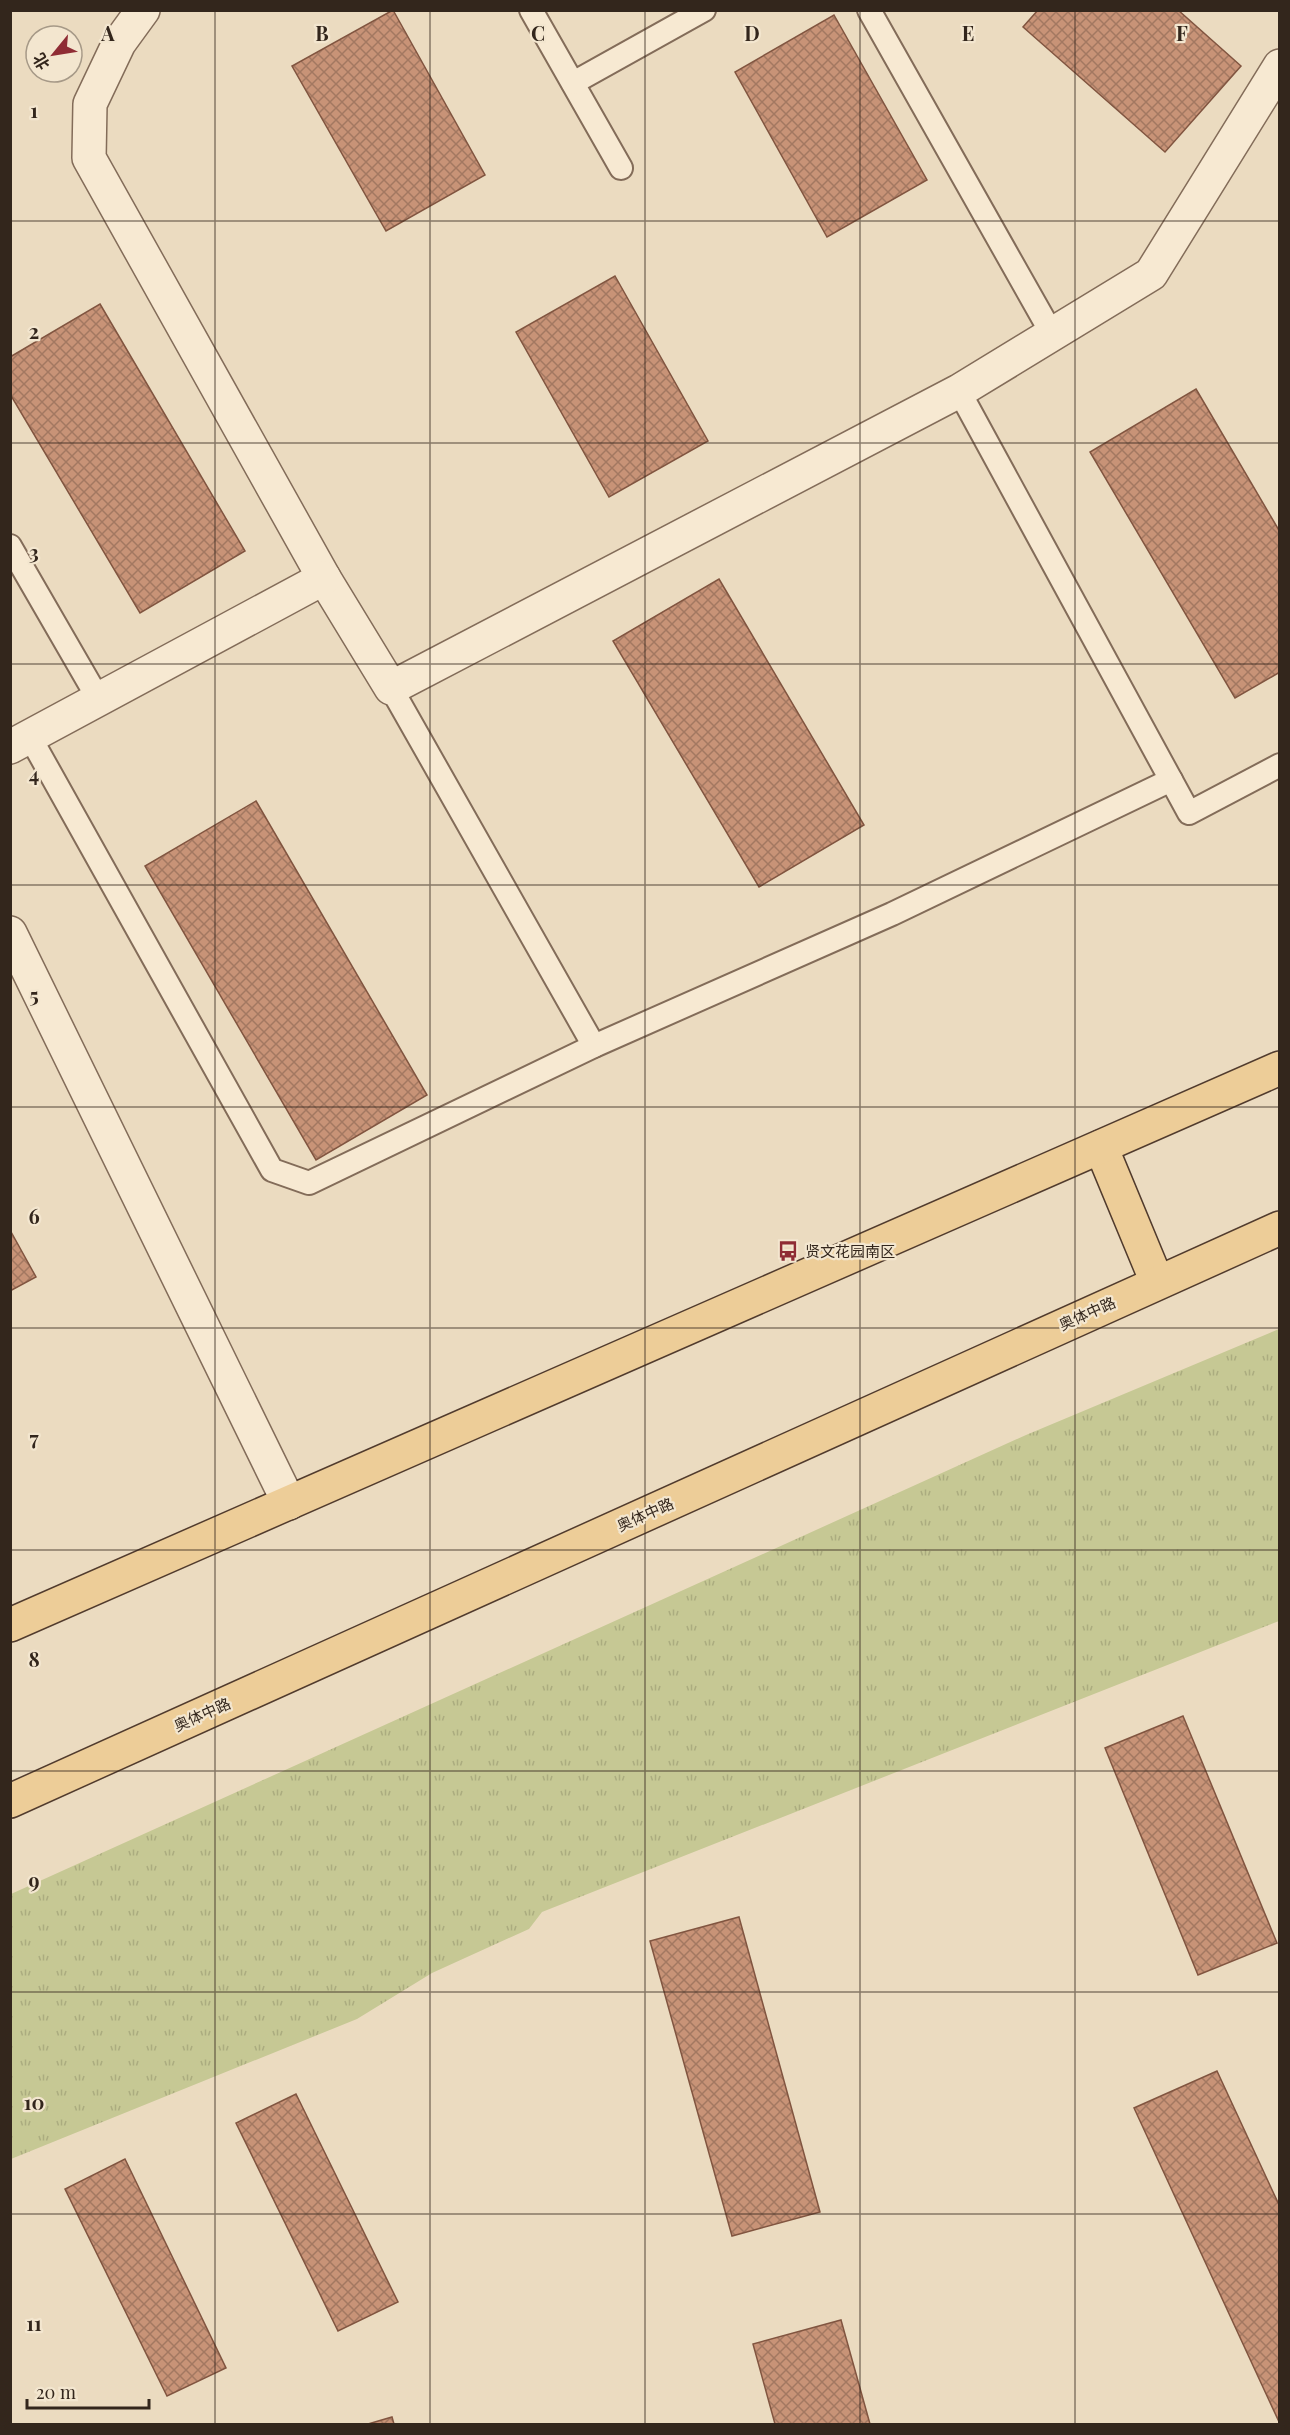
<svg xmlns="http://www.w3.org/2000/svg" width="1290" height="2435" viewBox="0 0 1290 2435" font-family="'Playfair Display','Noto Sans SC',serif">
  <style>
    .park { fill: url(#park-tufts) }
    .building { fill: url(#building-cross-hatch); stroke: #815540; stroke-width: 1.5 }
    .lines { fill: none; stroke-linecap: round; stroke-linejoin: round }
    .service-casing { stroke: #836c59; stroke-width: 26 }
    .minor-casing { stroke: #836c59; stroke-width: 36 }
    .primary-casing { stroke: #513b2d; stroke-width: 36 }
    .service { stroke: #f7e9d2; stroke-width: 22 }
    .minor { stroke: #f7e9d2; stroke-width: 33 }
    .primary { stroke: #edcd98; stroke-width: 33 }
    .grid { fill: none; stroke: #33261c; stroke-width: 1.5; stroke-opacity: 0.55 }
    .labels { text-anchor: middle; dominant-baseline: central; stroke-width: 4.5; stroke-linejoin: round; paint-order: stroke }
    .poi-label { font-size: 15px; fill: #33261c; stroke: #f3e6cf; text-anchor: start }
    .street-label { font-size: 15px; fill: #33261c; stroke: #f3e6cf }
    .grid-label { font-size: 20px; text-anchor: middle; font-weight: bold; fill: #33261c; stroke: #f3e6cf; stroke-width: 4.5; stroke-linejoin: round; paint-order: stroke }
  </style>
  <defs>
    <pattern id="park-tufts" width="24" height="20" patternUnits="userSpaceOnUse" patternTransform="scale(1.5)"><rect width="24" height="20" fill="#c6c894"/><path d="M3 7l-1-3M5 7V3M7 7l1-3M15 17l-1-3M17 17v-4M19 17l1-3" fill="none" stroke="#abac7f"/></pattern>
    <pattern id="building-cross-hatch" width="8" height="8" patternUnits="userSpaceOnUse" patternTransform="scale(1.5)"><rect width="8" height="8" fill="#c89377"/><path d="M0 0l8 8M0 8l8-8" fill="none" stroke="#a37861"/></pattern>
  </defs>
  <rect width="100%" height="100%" fill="#ebdbc0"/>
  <path class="park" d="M 1279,1329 L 1279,1621 L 542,1912 L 529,1929 L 432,1973 L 357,2019 L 11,2159 L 11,1894 L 1026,1435 Z"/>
  <g class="building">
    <path d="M 393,10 L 485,175 L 386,231 L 292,66 Z"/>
    <path d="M 1038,10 L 1178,10 L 1241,66 L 1165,152 L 1023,27 Z"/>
    <path d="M 834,15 L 927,180 L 827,237 L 735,72 Z"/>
    <path d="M 615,276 L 708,441 L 609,497 L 516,332 Z"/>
    <path d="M 100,304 L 245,551 L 140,613 L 10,394 L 10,357 Z"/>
    <path d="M 1196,389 L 1280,532 L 1280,672 L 1235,698 L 1090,452 Z"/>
    <path d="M 719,579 L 864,825 L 759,887 L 613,641 Z"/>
    <path d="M 256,801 L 427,1095 L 316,1160 L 145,866 Z"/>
    <path d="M 10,1230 L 36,1277 L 10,1291 Z"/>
    <path d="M 1183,1716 L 1277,1943 L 1198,1975 L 1105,1748 Z"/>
    <path d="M 739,1917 L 820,2212 L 732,2236 L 650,1941 Z"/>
    <path d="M 1217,2071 L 1280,2207 L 1280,2424 L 1134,2108 Z"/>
    <path d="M 296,2094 L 398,2302 L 338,2331 L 236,2123 Z"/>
    <path d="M 125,2159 L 226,2368 L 167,2396 L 65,2189 Z"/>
    <path d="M 841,2320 L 870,2424 L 775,2424 L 753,2344 Z"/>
    <path d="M 392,2417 L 394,2424 L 368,2424 Z"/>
  </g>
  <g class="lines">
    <g class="service-casing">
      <g id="service">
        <path d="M 531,10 L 621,168"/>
        <path d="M 869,10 L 1052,334"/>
        <path d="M 573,83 L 704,10"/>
        <path d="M 959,391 L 1189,813 L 1280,765"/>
        <path d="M 10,546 L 99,700"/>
        <path d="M 391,688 L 594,1046"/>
        <path d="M 30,737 L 272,1170 L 309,1183 L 594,1046 L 892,914 L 1171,780"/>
      </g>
    </g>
    <g class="minor-casing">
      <g id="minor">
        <path d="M 143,10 L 119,43 L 90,104 L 89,158 L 324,578 L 391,688 L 959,391 L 1151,274 L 1280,66"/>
        <path d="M 10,747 L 324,578"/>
        <path d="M 10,933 L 289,1503"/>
      </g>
    </g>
    <g class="primary-casing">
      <g id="primary">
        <path d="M 1101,1147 L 1157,1282"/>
        <path d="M 10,1625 L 1280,1068"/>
        <path d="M 10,1801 L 1280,1228"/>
      </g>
    </g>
    <use href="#service" class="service"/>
    <use href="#minor" class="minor"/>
    <use href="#primary" class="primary"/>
  </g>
  <path class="grid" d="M 215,10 L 215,2424M 430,10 L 430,2424M 645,10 L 645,2424M 860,10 L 860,2424M 1075,10 L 1075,2424M 10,221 L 1280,221M 10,443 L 1280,443M 10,664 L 1280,664M 10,885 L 1280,885M 10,1107 L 1280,1107M 10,1328 L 1280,1328M 10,1550 L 1280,1550M 10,1771 L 1280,1771M 10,1992 L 1280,1992M 10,2214 L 1280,2214"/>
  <defs>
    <g id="bus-bare" transform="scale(1.62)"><path d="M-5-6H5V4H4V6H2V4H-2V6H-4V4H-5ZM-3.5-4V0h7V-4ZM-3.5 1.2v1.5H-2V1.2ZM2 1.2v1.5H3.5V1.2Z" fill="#8f2c34" stroke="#f3e6cf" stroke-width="2.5" paint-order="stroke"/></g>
  </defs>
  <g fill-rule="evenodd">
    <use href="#bus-bare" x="788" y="1251"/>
  </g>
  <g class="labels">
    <g class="poi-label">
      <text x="805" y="1251">贤文花园南区</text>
    </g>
    <g class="street-label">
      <text transform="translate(1087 1313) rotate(-24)">奥体中路</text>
      <text transform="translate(645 1514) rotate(-24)">奥体中路</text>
      <text transform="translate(202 1714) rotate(-24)">奥体中路</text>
    </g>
  </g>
  <g class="grid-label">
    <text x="108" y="41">A</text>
    <text x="322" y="41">B</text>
    <text x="538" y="41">C</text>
    <text x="752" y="41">D</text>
    <text x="968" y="41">E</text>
    <text x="1182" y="41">F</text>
    <text x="34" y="118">1</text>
    <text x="34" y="339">2</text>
    <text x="34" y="560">3</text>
    <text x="34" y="782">4</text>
    <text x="34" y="1003">5</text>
    <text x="34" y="1224">6</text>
    <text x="34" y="1446">7</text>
    <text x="34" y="1667">8</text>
    <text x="34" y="1888">9</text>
    <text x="34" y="2110">10</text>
    <text x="34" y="2331">11</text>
  </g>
  <rect width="1290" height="2435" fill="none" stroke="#33261c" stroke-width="24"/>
  <g transform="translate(54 54) rotate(240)"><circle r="28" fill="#f3e6cf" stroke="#a69987" stroke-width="1.5"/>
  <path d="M0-4.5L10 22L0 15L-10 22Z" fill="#8f2c34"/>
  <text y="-9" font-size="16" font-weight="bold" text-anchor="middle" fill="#33261c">北</text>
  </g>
  <path d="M27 2399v9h122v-9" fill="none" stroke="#33261c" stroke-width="3"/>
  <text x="36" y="2399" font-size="18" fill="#33261c" stroke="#f3e6cf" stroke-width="4.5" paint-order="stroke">20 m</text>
</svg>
